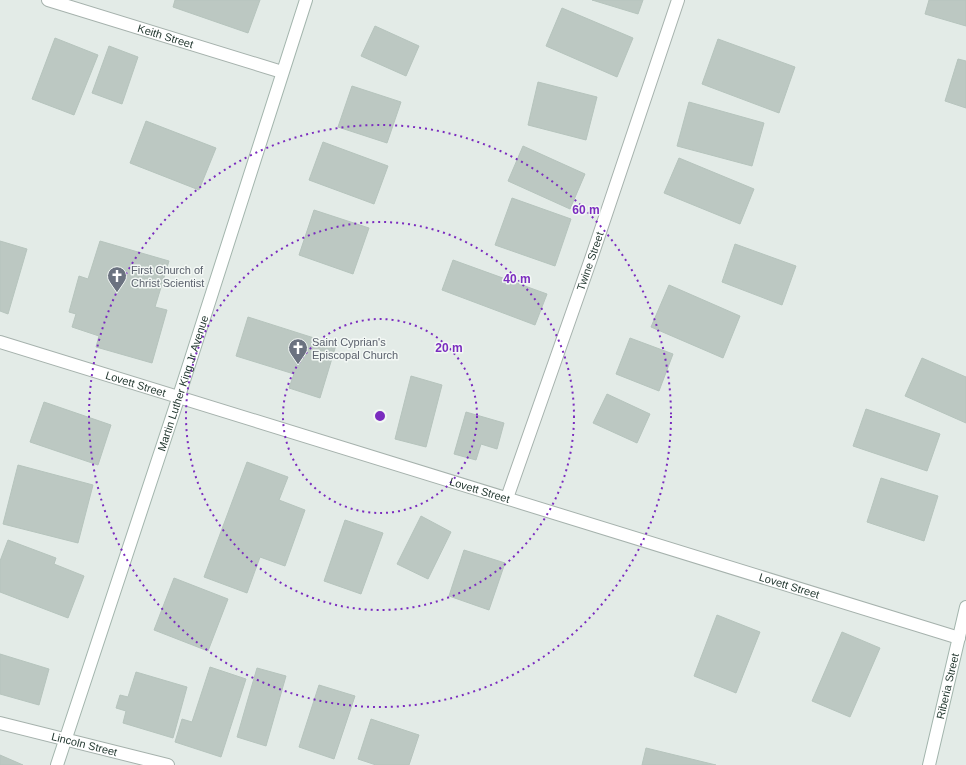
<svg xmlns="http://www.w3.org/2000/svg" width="966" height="765" viewBox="0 0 966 765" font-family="Helvetica,sans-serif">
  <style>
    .building { fill: #bcc8c2; stroke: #b6c4bd }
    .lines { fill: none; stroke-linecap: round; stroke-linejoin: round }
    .street-casing { stroke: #a6b2ad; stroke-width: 14 }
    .secondary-casing { stroke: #a3b5ad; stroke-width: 14 }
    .street { stroke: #fff; stroke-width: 12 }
    .secondary { stroke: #fff; stroke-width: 12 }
    .ring { fill: none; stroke: #7b2cbf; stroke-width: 2; stroke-dasharray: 2 4 }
    .labels { text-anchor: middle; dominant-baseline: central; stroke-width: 3; stroke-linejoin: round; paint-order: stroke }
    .street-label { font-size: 11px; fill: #253a32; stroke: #f3f8f5 }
    .worship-label { font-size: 11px; fill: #5b616d; stroke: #f3f8f5; text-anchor: start }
    .centre { fill: #7b2cbf; stroke: #f3f8f5; stroke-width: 2 }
    .ring-label { font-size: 12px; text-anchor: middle; font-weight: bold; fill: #7b2cbf; stroke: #f3f8f5; stroke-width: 3; stroke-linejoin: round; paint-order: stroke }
  </style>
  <rect width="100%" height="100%" fill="#e3ebe7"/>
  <g class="building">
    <path d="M 175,0 L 260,0 L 248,33 L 173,7 Z"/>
    <path d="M 592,0 L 643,0 L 638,14 Z"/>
    <path d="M 929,0 L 966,0 L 966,26 L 925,14 Z"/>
    <path d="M 562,8 L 633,38 L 617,77 L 546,46 Z"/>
    <path d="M 375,26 L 419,46 L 406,76 L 361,56 Z"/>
    <path d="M 55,38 L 98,55 L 74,115 L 32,99 Z"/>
    <path d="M 718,39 L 795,67 L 779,113 L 702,84 Z"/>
    <path d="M 109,46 L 138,57 L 122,104 L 92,93 Z"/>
    <path d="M 958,59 L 966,61 L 966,108 L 945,101 Z"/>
    <path d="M 538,82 L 597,97 L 586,140 L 528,125 Z"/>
    <path d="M 352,86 L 401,102 L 387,143 L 338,127 Z"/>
    <path d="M 689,102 L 764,123 L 752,166 L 677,146 Z"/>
    <path d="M 146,121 L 216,148 L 199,190 L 130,163 Z"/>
    <path d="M 323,142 L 388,166 L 374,204 L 309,180 Z"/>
    <path d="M 523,146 L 585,174 L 570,209 L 508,181 Z"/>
    <path d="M 679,158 L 754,189 L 740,224 L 664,193 Z"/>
    <path d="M 512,198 L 571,219 L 555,266 L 495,245 Z"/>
    <path d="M 314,210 L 369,228 L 353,274 L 299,255 Z"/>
    <path d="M 0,241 L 27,249 L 8,314 L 0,311 Z"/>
    <path d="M 100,241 L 169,261 L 155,307 L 167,310 L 152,363 L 96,347 L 99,336 L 72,327 L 76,314 L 69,312 L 79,276 L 88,279 Z"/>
    <path d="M 735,244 L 796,266 L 782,305 L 722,282 Z"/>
    <path d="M 453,260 L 547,294 L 535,325 L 442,290 Z"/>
    <path d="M 669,285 L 740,316 L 723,358 L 651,327 Z"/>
    <path d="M 248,317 L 336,345 L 320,398 L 289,388 L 294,374 L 236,356 Z"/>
    <path d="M 630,338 L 673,354 L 659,391 L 616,374 Z"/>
    <path d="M 922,358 L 966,377 L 966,423 L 905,396 Z"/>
    <path d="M 411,376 L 442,385 L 426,447 L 395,439 Z"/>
    <path d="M 607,394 L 650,414 L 637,443 L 593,423 Z"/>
    <path d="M 44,402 L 111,425 L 98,465 L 30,442 Z"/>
    <path d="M 866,409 L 940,434 L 927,471 L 853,446 Z"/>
    <path d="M 466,412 L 504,423 L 497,449 L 481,444 L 476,460 L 454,454 Z"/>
    <path d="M 247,462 L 288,477 L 279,500 L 305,510 L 285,566 L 260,557 L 247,593 L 204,577 Z"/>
    <path d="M 18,465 L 93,485 L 78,543 L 3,524 Z"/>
    <path d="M 881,478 L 938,496 L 924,541 L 867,522 Z"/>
    <path d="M 421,516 L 451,532 L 428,579 L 397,564 Z"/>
    <path d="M 345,520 L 383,533 L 361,594 L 324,581 Z"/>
    <path d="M 8,540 L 56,558 L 54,564 L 84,576 L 68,618 L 0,592 L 0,561 Z"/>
    <path d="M 464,550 L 505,563 L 489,610 L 449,596 Z"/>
    <path d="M 174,578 L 228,599 L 208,651 L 154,630 Z"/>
    <path d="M 717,615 L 760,632 L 736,693 L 694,676 Z"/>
    <path d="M 842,632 L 880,648 L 850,717 L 812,701 Z"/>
    <path d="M 0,654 L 49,669 L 39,705 L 0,694 Z"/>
    <path d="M 210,667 L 246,679 L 221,757 L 175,742 L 182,719 L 192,722 Z"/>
    <path d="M 257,668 L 286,676 L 266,746 L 237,737 Z"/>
    <path d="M 136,672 L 187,687 L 173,738 L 123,723 L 126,711 L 116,708 L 120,695 L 128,697 Z"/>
    <path d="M 319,685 L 355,696 L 334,759 L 299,747 Z"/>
    <path d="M 371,719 L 419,735 L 409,765 L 376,765 L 358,759 Z"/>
    <path d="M 646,748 L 716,765 L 642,765 Z"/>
    <path d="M 0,755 L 23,765 L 0,765 Z"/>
  </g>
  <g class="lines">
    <g class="street-casing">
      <g id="street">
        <path id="s1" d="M 48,0 L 282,72"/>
        <path id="s2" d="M 0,342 L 959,638"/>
        <path id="s3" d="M 507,498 L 592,256 L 678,0"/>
        <path id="s4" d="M 0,723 L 168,765"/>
      </g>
    </g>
    <g class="secondary-casing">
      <g id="secondary">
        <path id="s5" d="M 57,765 L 179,396 L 306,0"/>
        <path id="s6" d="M 929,765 L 966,607"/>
      </g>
    </g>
    <use href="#street" class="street"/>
    <use href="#secondary" class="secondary"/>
  </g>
  <g class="ring">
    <circle cx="380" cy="416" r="97"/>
    <circle cx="380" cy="416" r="194"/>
    <circle cx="380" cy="416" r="291"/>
  </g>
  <defs>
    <g id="church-pin" transform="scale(1)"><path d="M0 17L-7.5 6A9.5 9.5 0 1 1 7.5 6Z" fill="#6b7280" stroke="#f3f8f5"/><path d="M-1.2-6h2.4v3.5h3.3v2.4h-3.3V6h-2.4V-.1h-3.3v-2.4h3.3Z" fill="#fff"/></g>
  </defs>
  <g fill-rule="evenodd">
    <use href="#church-pin" x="117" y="276"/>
    <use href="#church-pin" x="298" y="348"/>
  </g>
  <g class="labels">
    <g class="street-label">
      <text stroke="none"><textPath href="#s1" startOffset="123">Keith Street</textPath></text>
      <text stroke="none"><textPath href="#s3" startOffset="251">Twine Street</textPath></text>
      <text stroke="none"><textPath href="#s2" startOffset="142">Lovett Street</textPath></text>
      <text stroke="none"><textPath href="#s5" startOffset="402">Martin Luther King Jr Avenue</textPath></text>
      <text stroke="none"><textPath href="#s2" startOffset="502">Lovett Street</textPath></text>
      <text stroke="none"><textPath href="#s2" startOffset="826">Lovett Street</textPath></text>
      <text stroke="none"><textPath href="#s6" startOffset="81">Riberia Street</textPath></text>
      <text stroke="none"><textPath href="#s4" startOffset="87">Lincoln Street</textPath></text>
    </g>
    <g class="worship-label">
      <text x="131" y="270">First Church of<tspan x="131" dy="13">Christ Scientist</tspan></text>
      <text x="312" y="342">Saint Cyprian's<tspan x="312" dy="13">Episcopal Church</tspan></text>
    </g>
  </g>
  <circle cx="380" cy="416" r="6" class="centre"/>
  <g class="ring-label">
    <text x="586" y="214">60 m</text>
    <text x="517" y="283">40 m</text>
    <text x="449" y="352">20 m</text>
  </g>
</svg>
